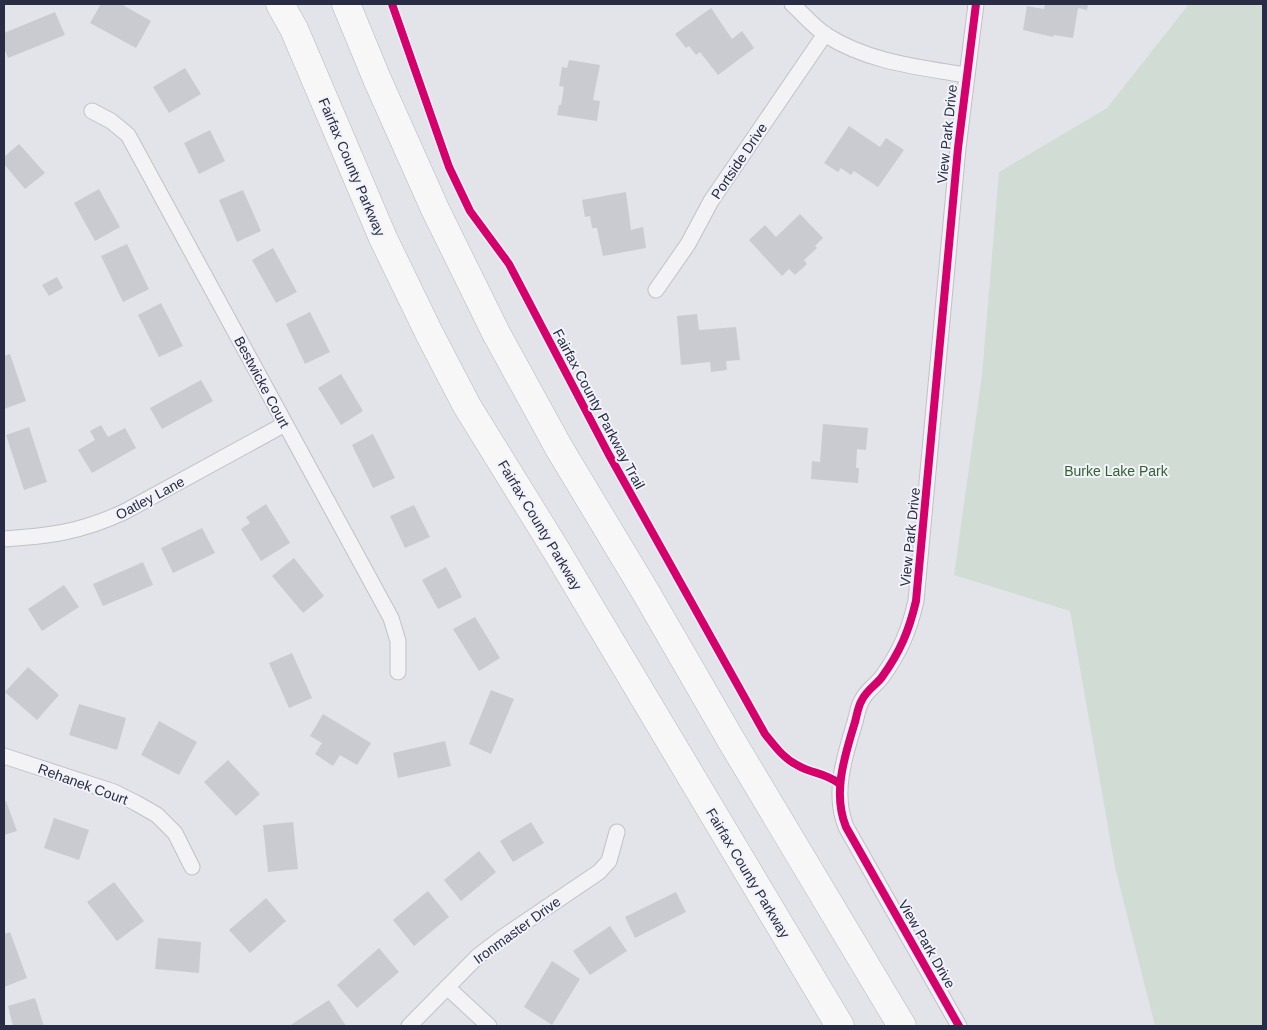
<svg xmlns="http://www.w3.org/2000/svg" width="1267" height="1030" viewBox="0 0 1267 1030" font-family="Arial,sans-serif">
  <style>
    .park { fill: #d1dcd4 }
    .building { fill: #cacbd1 }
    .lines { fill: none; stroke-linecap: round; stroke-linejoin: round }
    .street-casing { stroke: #c0c1c7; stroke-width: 17 }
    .highway-casing { stroke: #b5b7be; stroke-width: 29 }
    .street { stroke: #f3f3f6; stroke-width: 15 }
    .highway { stroke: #f7f7f7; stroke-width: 28 }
    .cycleway-casing { stroke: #f1f3f8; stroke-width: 11 }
    .cycleway { stroke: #d6006c; stroke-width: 8 }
    .labels { text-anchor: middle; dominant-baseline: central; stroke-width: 4; stroke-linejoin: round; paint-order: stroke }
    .street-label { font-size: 14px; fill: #282c45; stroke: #f1f3f8 }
    .park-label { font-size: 14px; fill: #346135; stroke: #f1f3f8 }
  </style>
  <rect width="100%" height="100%" fill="#e3e4e9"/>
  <path class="park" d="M 1189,4 L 1263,4 L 1263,1026 L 1155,1026 L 1115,867 L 1070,611 L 954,575 L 982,375 L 999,172 L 1107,108 Z"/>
  <g class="building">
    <path d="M 101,4 L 121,4 L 151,21 L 136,48 L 90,23 Z"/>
    <path d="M 1045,4 L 1088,4 L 1087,10 L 1078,8 L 1073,38 L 1054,35 L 1053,37 L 1023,30 L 1027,6 L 1044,9 Z"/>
    <path d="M 711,8 L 732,39 L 742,31 L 754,48 L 718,75 L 700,52 L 696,55 L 689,46 L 686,48 L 675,34 Z"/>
    <path d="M 55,12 L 65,35 L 8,58 L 4,48 L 4,33 Z"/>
    <path d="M 569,60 L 600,65 L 593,100 L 600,101 L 597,121 L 557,115 L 559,105 L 561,105 L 564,87 L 559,86 L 562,67 L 567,68 Z"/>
    <path d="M 185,68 L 201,94 L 169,113 L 153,87 Z"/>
    <path d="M 849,126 L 880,147 L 886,138 L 904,150 L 878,187 L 854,171 L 851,175 L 841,168 L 838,172 L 824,163 Z"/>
    <path d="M 210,130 L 225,161 L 199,174 L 184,143 Z"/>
    <path d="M 19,144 L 45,173 L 25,189 L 4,164 L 4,157 Z"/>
    <path d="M 99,189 L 120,227 L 95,241 L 74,203 Z"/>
    <path d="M 243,190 L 261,231 L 237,242 L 219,200 Z"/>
    <path d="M 626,192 L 631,230 L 643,227 L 646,248 L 603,256 L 597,228 L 592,228 L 590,216 L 585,217 L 582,200 Z"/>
    <path d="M 800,214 L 823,238 L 815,246 L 817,248 L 804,260 L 807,264 L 795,275 L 789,269 L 782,276 L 749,240 L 765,225 L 776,237 Z"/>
    <path d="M 127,244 L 149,289 L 123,302 L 101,256 Z"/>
    <path d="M 273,248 L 297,292 L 276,303 L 252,260 Z"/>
    <path d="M 57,277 L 63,288 L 49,296 L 42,285 Z"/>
    <path d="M 161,303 L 183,346 L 159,357 L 138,315 Z"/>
    <path d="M 310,312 L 330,352 L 305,364 L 286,324 Z"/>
    <path d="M 697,314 L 699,330 L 736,327 L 740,360 L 726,361 L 727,370 L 711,372 L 710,362 L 681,365 L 677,316 Z"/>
    <path d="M 10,354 L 26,401 L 4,409 L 4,356 Z"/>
    <path d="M 341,374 L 363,411 L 341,425 L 318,388 Z"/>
    <path d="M 201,380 L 213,401 L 162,429 L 150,408 Z"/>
    <path d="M 823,424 L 868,428 L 866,450 L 857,449 L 856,468 L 859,468 L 858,483 L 811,479 L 812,461 L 820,462 Z"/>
    <path d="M 101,425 L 108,437 L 125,428 L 136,448 L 92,473 L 78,450 L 95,440 L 90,431 Z"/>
    <path d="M 29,427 L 47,482 L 24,490 L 6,435 Z"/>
    <path d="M 373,434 L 395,478 L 373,488 L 352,445 Z"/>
    <path d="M 266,504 L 290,543 L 261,561 L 241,529 L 250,523 L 246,517 Z"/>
    <path d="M 414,505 L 430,537 L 405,548 L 390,516 Z"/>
    <path d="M 202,528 L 215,553 L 173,573 L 161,548 Z"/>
    <path d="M 294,558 L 324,596 L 303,613 L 272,576 Z"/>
    <path d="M 143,562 L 153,585 L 103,606 L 93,584 Z"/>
    <path d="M 446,567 L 462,597 L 438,609 L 422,580 Z"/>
    <path d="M 64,585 L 79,607 L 42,631 L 28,609 Z"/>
    <path d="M 475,617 L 500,658 L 479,671 L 453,629 Z"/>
    <path d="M 292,653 L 312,698 L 289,708 L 269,663 Z"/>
    <path d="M 28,667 L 59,695 L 37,720 L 5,692 Z"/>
    <path d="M 491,690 L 514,699 L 491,754 L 469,744 Z"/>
    <path d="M 79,704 L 126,718 L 117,750 L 69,735 Z"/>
    <path d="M 323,714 L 371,743 L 357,765 L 340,755 L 333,766 L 315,754 L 322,743 L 310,736 Z"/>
    <path d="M 159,721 L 197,742 L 179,775 L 141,755 Z"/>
    <path d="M 445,741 L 451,766 L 398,778 L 393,753 Z"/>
    <path d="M 228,760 L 260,794 L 236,816 L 204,782 Z"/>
    <path d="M 4,801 L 6,801 L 17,831 L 4,835 Z"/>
    <path d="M 54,818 L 89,830 L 79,860 L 44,848 Z"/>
    <path d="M 293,822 L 298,869 L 268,872 L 263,825 Z"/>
    <path d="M 531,822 L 544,843 L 513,862 L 500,841 Z"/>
    <path d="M 479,851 L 496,872 L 461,901 L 444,880 Z"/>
    <path d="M 114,882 L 144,921 L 117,941 L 87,902 Z"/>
    <path d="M 428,891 L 449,917 L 414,946 L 393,920 Z"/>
    <path d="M 676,892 L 686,912 L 635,938 L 625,917 Z"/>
    <path d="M 266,898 L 286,921 L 250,953 L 229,930 Z"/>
    <path d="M 610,926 L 627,951 L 590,975 L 573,951 Z"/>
    <path d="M 10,932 L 27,978 L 4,987 L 4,934 Z"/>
    <path d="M 158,938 L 201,942 L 199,973 L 155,969 Z"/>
    <path d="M 379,948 L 399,972 L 357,1008 L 337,985 Z"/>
    <path d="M 552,961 L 580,979 L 552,1025 L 524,1007 Z"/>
    <path d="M 35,998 L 44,1026 L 13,1026 L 8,1006 Z"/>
    <path d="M 329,1000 L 346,1026 L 289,1026 Z"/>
  </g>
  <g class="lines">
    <g class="street-casing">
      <g id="street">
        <path d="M 792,4 C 803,14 813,26 826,35 C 868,62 918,67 966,75"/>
        <path d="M 92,111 L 111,121 L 128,135 L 391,618 L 398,641 L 398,672"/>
        <path d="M 656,290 L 688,244 L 711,201 L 825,34"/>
        <path d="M 4,539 C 50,536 81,532 124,512 L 285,424"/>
        <path d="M 4,756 L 114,792 L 136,803 L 157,815 L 175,833 L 192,867"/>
        <path d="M 447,987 L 489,1026"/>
        <path d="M 409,1026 L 478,956 L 503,937 L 599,872 L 609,861 L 617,832"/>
        <path d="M 959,1026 L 846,827 C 832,793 845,755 855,722 C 857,715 858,706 862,700 C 866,691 876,685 882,677 C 900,652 909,631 916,601 L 958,148 L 976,4"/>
      </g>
    </g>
    <g class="highway-casing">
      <g id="highway">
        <path d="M 280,4 L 294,29 L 383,238 L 430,335 L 467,406 L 556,550 L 840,1026"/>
        <path d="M 346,4 L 377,79 L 435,209 L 496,333 L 559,448 L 645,591 L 731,740 L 902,1026"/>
      </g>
    </g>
    <use href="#street" class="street"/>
    <use href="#highway" class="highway"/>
    <g class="cycleway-casing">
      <g id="cycleway">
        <path d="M 392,4 L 449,167 L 470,211 L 509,264 L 608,453 L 765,734 C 775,746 783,758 797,765 C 812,774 824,772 840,784"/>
        <path d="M 959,1026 L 846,827 C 832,793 845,755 855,722 C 857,715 858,706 862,700 C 866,691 876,685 882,677 C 900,652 909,631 916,601 L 958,148 L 976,4"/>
      </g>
    </g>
    <use href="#cycleway" class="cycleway"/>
  </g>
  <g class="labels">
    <g class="street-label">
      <text transform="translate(947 134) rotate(-84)">View Park Drive</text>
      <text transform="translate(739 161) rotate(-56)">Portside Drive</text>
      <text transform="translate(352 167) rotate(67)">Fairfax County Parkway</text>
      <text transform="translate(262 382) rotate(62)">Bestwicke Court</text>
      <text transform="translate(599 409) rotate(62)">Fairfax County Parkway Trail</text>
      <text transform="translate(150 498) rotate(-28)">Oatley Lane</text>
      <text transform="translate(540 525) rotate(59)">Fairfax County Parkway</text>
      <text transform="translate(910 537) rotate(-84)">View Park Drive</text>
      <text transform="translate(83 784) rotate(20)">Rehanek Court</text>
      <text transform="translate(748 873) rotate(59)">Fairfax County Parkway</text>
      <text transform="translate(517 930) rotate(-36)">Ironmaster Drive</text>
      <text transform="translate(927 944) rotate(60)">View Park Drive</text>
    </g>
    <g class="park-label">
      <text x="1116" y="471">Burke Lake Park</text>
    </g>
  </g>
  <rect width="1267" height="1030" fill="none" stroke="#282c45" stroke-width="10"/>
</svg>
